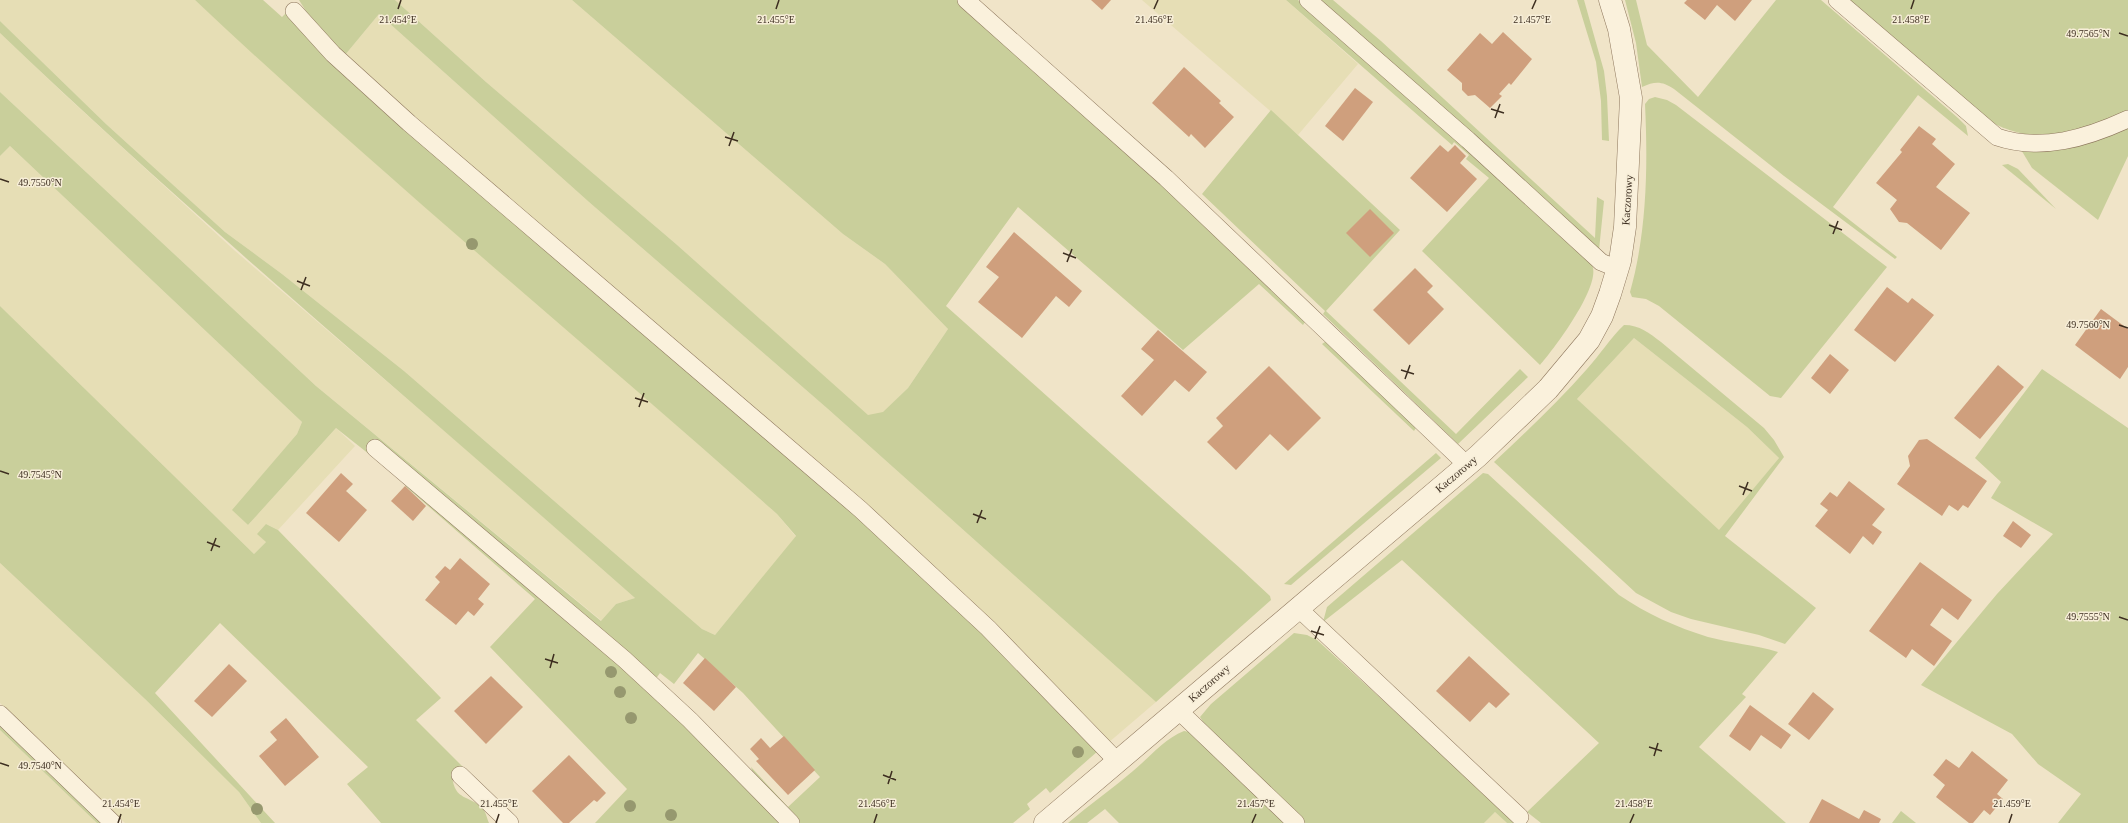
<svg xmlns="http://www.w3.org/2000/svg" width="2128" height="823" viewBox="0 0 2128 823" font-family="Georgia,serif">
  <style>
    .farmland { fill: #e6deb5 }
    .green { fill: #c9cf9b; fill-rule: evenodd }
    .building { fill: #cf9f7d }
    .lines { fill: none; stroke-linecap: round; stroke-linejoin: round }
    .lane-casing { stroke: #8d765c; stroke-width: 18 }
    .street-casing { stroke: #8d765c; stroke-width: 23 }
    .lane { stroke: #faf1dc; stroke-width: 17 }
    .street { stroke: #faf1dc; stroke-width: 22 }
    .tree { fill: #96986f }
    .ticks { fill: none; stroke: #3d2e20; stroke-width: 1.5 }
    .labels { text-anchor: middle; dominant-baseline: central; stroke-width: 3; stroke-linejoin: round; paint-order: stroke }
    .street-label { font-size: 11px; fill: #3d2e20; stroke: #f7eed8 }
    .ticks-label { font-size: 10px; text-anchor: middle; fill: #3d2e20; stroke: #f7eed8; stroke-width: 3; stroke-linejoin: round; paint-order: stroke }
  </style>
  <rect width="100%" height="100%" fill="#f0e4c8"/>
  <g class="farmland">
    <path d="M 0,0 L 195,0 L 387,174 L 638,391 L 777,514 L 796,537 L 715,635 L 702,629 L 404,371 L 282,274 L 225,232 L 106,124 L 0,21 Z"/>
    <path d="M 395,0 L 572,0 L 843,234 L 885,264 L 948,329 L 908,388 L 883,413 L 868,416 L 676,244 L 486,82 Z"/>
    <path d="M 1142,0 L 1286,0 L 1358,64 L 1298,135 Z"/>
    <path d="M 379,14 L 589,202 L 828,409 L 1156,702 L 1108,743 L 620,297 L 345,55 Z"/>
    <path d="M 0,33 L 63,93 L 234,250 L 491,471 L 635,598 L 616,604 L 602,621 L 316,386 L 0,92 Z"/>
    <path d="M 10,146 L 302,422 L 297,434 L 233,510 L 248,525 L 336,428 L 355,446 L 278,530 L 266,524 L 266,542 L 254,554 L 0,306 L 0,156 Z"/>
    <path d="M 1634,338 L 1747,427 L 1779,458 L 1719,531 L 1577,399 Z"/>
    <path d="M 0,563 L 145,699 L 239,792 L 261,823 L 125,823 L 0,703 Z"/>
    <path d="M 0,730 L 7,737 L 97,823 L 0,823 Z"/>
    <path d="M 1495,812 L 1507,823 L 1484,823 Z"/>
  </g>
  <g class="green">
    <path d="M 195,0 L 263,0 L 282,17 L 288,11 L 949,599 L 1098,751 L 1050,793 L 1046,788 L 1027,804 L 1030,809 L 1013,823 L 798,823 L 753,774 L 751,767 L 788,807 L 820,777 L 743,693 L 698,653 L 674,684 L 660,673 L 655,680 L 336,428 L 248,525 L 232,510 L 297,434 L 302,422 L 10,146 L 0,156 L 0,92 L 316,386 L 601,621 L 616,604 L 635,598 C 423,410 205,229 0,33 L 0,21 L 106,124 L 225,232 L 282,274 L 404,371 L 702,629 L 715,635 L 796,536 L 777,514 C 584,342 383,177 195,0 Z"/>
    <path d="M 299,0 L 395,0 L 486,82 L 676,244 L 868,415 L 883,412 L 908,388 L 948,329 L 885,264 L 843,234 L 572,0 L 958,0 L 1020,54 L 1307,319 L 1303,325 L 1259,284 L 1183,350 L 1018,207 L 946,306 L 1241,569 L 1270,596 L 1271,600 L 1156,702 L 828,409 L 589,202 L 379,14 L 345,55 L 309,16 Z"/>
    <path d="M 1286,0 L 1298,0 L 1379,69 L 1592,265 C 1602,285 1554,349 1540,365 L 1422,251 L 1489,178 L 1466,159 L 1469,155 L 1454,142 L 1452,145 Z"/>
    <path d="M 1319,0 L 1333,0 L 1381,41 L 1595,238 L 1597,197 L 1604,201 L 1599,250 Z"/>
    <path d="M 1577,0 L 1584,0 L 1604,71 L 1607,96 L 1609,141 L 1602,140 L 1601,101 L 1596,62 Z"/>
    <path d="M 1625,0 L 1636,0 L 1647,45 L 1698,97 L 1776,0 L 1821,0 L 1958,118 L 1966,126 L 1968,136 L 1918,95 L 1833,207 L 1897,257 L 1895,259 L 1784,176 L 1674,89 C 1662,81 1655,81 1642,87 L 1636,43 Z"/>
    <path d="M 1847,0 L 2128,0 L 2128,111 C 2081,131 2039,148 1991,122 Z"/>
    <path d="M 1655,97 L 1667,100 L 1676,105 L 1887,267 L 1781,398 L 1770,396 L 1659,306 L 1646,299 L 1632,297 L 1630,292 C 1647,232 1648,166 1645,104 L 1649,99 Z"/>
    <path d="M 1271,110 L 1400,230 L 1326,311 L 1456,434 L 1520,369 L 1528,377 L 1458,444 L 1323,314 L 1325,311 L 1202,194 Z"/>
    <path d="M 2128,127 L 2128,156 L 2098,220 L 2032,168 L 2020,148 Z"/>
    <path d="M 2008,164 L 2018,169 L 2056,209 L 2002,165 Z"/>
    <path d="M 0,306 L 254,554 L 266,542 L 257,534 L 266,524 L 278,530 L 441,698 L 416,720 L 477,781 L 454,774 L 452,776 C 455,802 469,794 483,809 C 486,812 487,819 489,823 L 381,823 L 347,784 L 368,767 L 220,623 L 155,693 L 275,823 L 261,823 L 239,792 L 145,699 L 0,563 Z"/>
    <path d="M 1624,325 C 1640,325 1649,333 1661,342 L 1764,428 L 1774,440 L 1784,457 L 1725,536 L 1816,608 L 1785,644 L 1759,635 L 1691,619 L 1671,612 L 1636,593 L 1494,462 C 1526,432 1558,402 1587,369 C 1600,355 1610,338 1624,325 ZM 1634,338 L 1747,427 L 1779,458 L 1719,530 L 1577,399 Z"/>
    <path d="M 1328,340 L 1417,426 L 1414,431 L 1322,344 Z"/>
    <path d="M 2042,369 L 2128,428 L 2128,823 L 2058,823 L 2081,794 L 2038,764 L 2012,734 L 1921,685 L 1997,594 L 2053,534 L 1991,498 L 2001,482 L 1975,458 Z"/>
    <path d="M 1436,453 L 1441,458 L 1291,585 L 1284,584 Z"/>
    <path d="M 1483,473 L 1488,474 L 1619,595 C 1647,614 1676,627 1708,637 C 1731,643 1755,645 1778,652 L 1742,694 L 1746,697 L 1699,747 L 1786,823 L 1541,823 L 1527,812 L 1599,743 L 1402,560 L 1323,622 L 1327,607 Z"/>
    <path d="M 407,483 L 642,683 L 784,823 L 595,823 L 627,789 L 490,647 L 535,599 L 405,486 Z"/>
    <path d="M 1294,633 L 1307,635 L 1317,640 L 1517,823 L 1507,823 L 1495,812 L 1484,823 L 1303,823 L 1205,725 L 1200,717 L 1211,704 Z"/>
    <path d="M 0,724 L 104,823 L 97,823 L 0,730 Z"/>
    <path d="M 1184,731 L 1195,733 L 1287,823 L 1119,823 L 1105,809 L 1087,823 L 1068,823 C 1089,805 1112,789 1133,771 C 1150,757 1164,739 1184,731 Z"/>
    <path d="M 1901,811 L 1916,823 L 1892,823 Z"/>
  </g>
  <g class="building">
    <path d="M 1091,0 L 1111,0 L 1102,10 Z"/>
    <path d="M 1687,0 L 1752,0 L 1735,21 L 1717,5 L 1705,20 L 1684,3 Z"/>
    <path d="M 1503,32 L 1532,59 L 1511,85 L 1509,83 L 1499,94 L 1502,96 L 1490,108 L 1475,95 L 1468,96 L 1462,90 L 1462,83 L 1447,70 L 1480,33 L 1492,44 Z"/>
    <path d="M 1184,67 L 1221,101 L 1219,103 L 1234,117 L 1205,148 L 1191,134 L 1189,137 L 1152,103 Z"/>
    <path d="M 1355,88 L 1373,102 L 1343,141 L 1325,126 Z"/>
    <path d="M 1919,126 L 1936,139 L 1932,144 L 1955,164 L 1936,187 L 1970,213 L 1941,250 L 1907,223 L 1899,222 L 1890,209 L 1897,200 L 1876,183 L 1902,152 L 1900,150 Z"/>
    <path d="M 1440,145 L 1448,152 L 1455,145 L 1466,156 L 1460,163 L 1477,179 L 1447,212 L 1410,178 Z"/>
    <path d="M 1370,209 L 1394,233 L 1370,257 L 1346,233 Z"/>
    <path d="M 1014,232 L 1082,291 L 1069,307 L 1056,296 L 1022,338 L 978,302 L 999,277 L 986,267 Z"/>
    <path d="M 1415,268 L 1433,286 L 1427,292 L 1444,309 L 1409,345 L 1373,310 Z"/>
    <path d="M 1887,287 L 1908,303 L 1912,298 L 1934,315 L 1895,362 L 1854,330 Z"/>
    <path d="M 2101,309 L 2128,329 L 2128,367 L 2120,379 L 2075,345 Z"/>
    <path d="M 1158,330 L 1207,372 L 1189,392 L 1175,380 L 1142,416 L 1121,396 L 1154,360 L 1141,349 Z"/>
    <path d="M 1830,354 L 1849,370 L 1830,394 L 1811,378 Z"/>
    <path d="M 1998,365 L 2024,387 L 1980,439 L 1954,418 Z"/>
    <path d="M 1269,366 L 1321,418 L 1288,451 L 1270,434 L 1236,470 L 1207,442 L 1223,426 L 1216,418 Z"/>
    <path d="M 1927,439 L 1987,481 L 1968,508 L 1963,505 L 1958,511 L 1949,505 L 1942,516 L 1897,484 L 1910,466 L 1908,456 L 1919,440 Z"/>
    <path d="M 341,473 L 353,484 L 346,491 L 367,510 L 339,542 L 306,513 Z"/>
    <path d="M 1849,481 L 1885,509 L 1872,525 L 1882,532 L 1873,545 L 1863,536 L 1850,554 L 1815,526 L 1828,510 L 1820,504 L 1830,492 L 1837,497 Z"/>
    <path d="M 405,486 L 426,506 L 413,521 L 391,501 Z"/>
    <path d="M 2013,521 L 2031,535 L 2021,548 L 2003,536 Z"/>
    <path d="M 460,558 L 490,584 L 478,599 L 484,604 L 474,616 L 468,611 L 456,625 L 425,600 L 440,582 L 435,577 L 445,566 L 450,570 Z"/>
    <path d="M 1920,562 L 1972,600 L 1958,620 L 1942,608 L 1930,625 L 1952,641 L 1934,666 L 1912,649 L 1906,658 L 1869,631 Z"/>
    <path d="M 1469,656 L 1510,694 L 1496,708 L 1489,702 L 1470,722 L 1436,691 Z"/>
    <path d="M 705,658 L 736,687 L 714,711 L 683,683 Z"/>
    <path d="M 229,664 L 247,681 L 212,717 L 194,701 Z"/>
    <path d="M 491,676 L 523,707 L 486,744 L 454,711 Z"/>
    <path d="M 1813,692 L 1834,709 L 1809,740 L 1788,724 Z"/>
    <path d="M 1750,705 L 1791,735 L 1781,749 L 1761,735 L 1750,751 L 1729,736 Z"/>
    <path d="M 286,718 L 319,757 L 285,786 L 259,756 L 277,740 L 270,732 Z"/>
    <path d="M 784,736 L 815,770 L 788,795 L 756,761 L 759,759 L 750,749 L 761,738 L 770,748 Z"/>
    <path d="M 1972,751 L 2008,780 L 1997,794 L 2003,799 L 1990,815 L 1984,810 L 1973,823 L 1969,823 L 1936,797 L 1945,785 L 1933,775 L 1946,759 L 1959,768 Z"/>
    <path d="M 569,755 L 606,793 L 597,802 L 594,800 L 569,823 L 563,823 L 532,791 Z"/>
    <path d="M 1822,799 L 1859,819 L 1864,810 L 1881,819 L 1879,823 L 1809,823 Z"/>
  </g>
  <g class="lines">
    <g class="lane-casing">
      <g id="lane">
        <path d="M 966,0 L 1166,178 L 1467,465"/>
        <path d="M 1308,0 L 1468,140 L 1601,262 L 1618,269"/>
        <path d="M 1837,0 L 1997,137 C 2041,152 2087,138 2128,119"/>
        <path d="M 294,11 L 333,54 L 409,123 L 860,509 L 988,628 L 1118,762"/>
        <path d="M 375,448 L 624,659 L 690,720 L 791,823"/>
        <path d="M 1297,607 L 1520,817"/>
        <path d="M 1178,710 L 1296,823"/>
        <path d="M 0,714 L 113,823"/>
        <path d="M 460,775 L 510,823"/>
      </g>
    </g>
    <g class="street-casing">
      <path id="street" d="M 1045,823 L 1478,456 L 1548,389 L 1589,340 L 1602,316 L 1610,294 L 1620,261 L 1625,227 L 1631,98 L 1619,29 L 1610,0"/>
    </g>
    <use href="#lane" class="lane"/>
    <use href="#street" class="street"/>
  </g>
  <g class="tree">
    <circle cx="472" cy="244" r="6"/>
    <circle cx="611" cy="672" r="6"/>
    <circle cx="620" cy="692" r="6"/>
    <circle cx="631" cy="718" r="6"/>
    <circle cx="1078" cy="752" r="6"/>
    <circle cx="630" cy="806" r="6"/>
    <circle cx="257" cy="809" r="6"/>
    <circle cx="671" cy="815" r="6"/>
  </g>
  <path class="ticks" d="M 398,9 L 401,0M 776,9 L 779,0M 1154,9 L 1158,0M 1532,9 L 1536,0M 1911,9 L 1914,0M 2119,33 L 2128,36M 1491,109 L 1504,113M 1495,118 L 1500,104M 725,137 L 738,141M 729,146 L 734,132M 0,179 L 9,182M 1829,225 L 1842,230M 1833,234 L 1838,221M 1063,253 L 1076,258M 1067,262 L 1072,249M 297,281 L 310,286M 301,290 L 306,277M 2119,325 L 2128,328M 1401,370 L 1414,374M 1405,379 L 1410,365M 635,398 L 648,402M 639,407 L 644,393M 0,471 L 9,474M 1739,486 L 1752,491M 1743,495 L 1748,482M 973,514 L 986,519M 977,523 L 982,510M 207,542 L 220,547M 211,551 L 216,538M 2119,617 L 2128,620M 1311,631 L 1324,635M 1315,639 L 1320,626M 545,659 L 558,663M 550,668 L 554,654M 1649,747 L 1662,751M 1654,756 L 1658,743M 0,763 L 9,766M 883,775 L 896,780M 888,784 L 892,771M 118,823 L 121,814M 496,823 L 499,814M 874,823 L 877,814M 1252,823 L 1256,814M 1630,823 L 1634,814M 2009,823 L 2012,814"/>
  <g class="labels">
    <g class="street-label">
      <text transform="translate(1627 200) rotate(-86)">Kaczorowy</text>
      <text transform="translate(1456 474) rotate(-40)">Kaczorowy</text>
      <text transform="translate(1209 683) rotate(-41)">Kaczorowy</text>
    </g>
  </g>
  <g class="ticks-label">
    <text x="398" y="23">21.454°E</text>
    <text x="776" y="23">21.455°E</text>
    <text x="1154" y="23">21.456°E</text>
    <text x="1532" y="23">21.457°E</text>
    <text x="1911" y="23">21.458°E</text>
    <text x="2088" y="37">49.7565°N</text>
    <text x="40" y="186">49.7550°N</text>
    <text x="2088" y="328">49.7560°N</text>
    <text x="40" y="478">49.7545°N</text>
    <text x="2088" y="620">49.7555°N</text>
    <text x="40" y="769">49.7540°N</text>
    <text x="121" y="807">21.454°E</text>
    <text x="499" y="807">21.455°E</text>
    <text x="877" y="807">21.456°E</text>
    <text x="1256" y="807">21.457°E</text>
    <text x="1634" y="807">21.458°E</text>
    <text x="2012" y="807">21.459°E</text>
  </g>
</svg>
